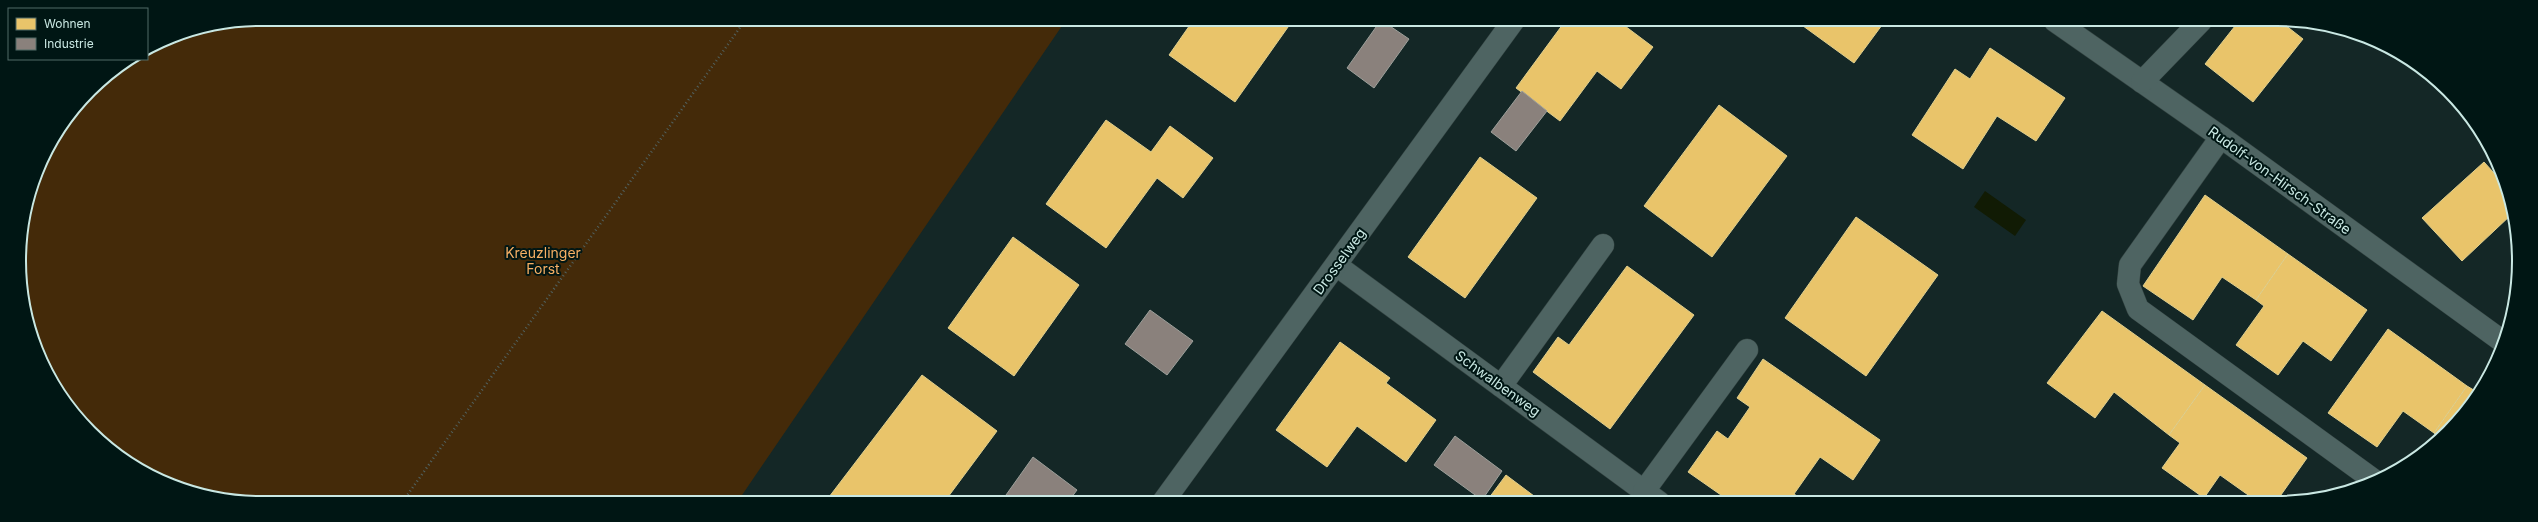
<svg xmlns="http://www.w3.org/2000/svg" width="2538" height="522" viewBox="0 0 2538 522" font-family="Inter,sans-serif">
  <style>
    .green { fill: #442a09 }
    .water { fill: #111b04 }
    .homes { fill: #e9c46a; stroke: #dfcf8e }
    .industry { fill: #8a817c; stroke: #9da09b }
    .lines { fill: none; stroke-linecap: round; stroke-linejoin: round }
    .minor-casing { stroke: #334341; stroke-width: 23 }
    .path { stroke: #516261; stroke-width: 2.5; stroke-dasharray: 1 3; stroke-linecap: butt }
    .minor { stroke: #4e6462; stroke-width: 22 }
    .labels { text-anchor: middle; dominant-baseline: central; stroke-width: 4; stroke-linejoin: round; paint-order: stroke }
    .street-label { font-size: 14px; fill: #c9e8e3; stroke: #001614 }
    .park-label { font-size: 14px; fill: #f6af64; stroke: #001614 }
    .rim { fill: none; stroke: #c9e8e3; stroke-width: 2 }
  </style>
  <rect width="100%" height="100%" fill="#142726"/>
  <path class="green" d="M 261,19 L 1066,20 L 738,501 L 230,501 L 140,471 L 79,420 L 32,339 L 20,245 L 38,168 L 90,90 L 136,59 L 147,59 L 147,52 L 169,37 Z"/>
  <path class="water" d="M 1985,191 L 2026,220 L 2015,236 L 1974,207 Z"/>
  <g class="homes">
    <path d="M 1188,20 L 1293,20 L 1235,102 L 1169,55 L 1192,22 Z"/>
    <path d="M 1566,20 L 1617,20 L 1653,47 L 1621,89 L 1597,71 L 1560,121 L 1516,88 Z"/>
    <path d="M 1800,21 L 1885,21 L 1854,63 L 1799,23 Z"/>
    <path d="M 2239,21 L 2280,21 L 2303,39 L 2253,102 L 2205,64 Z"/>
    <path d="M 1990,48 L 2065,98 L 2036,141 L 1997,116 L 1963,169 L 1912,135 L 1955,69 L 1970,79 Z"/>
    <path d="M 1719,105 L 1787,156 L 1712,257 L 1644,206 Z"/>
    <path d="M 1106,120 L 1151,152 L 1170,126 L 1213,158 L 1183,198 L 1157,178 L 1106,248 L 1046,204 Z"/>
    <path d="M 1480,157 L 1537,198 L 1465,298 L 1408,257 Z"/>
    <path d="M 2484,162 L 2503,183 L 2511,198 L 2512,214 L 2462,261 L 2422,218 Z"/>
    <path d="M 2205,195 L 2288,254 L 2256,300 L 2222,277 L 2193,320 L 2143,286 Z"/>
    <path d="M 1856,217 L 1938,275 L 1866,376 L 1785,318 Z"/>
    <path d="M 1013,237 L 1079,285 L 1014,376 L 948,328 Z"/>
    <path d="M 2288,254 L 2367,310 L 2331,361 L 2303,341 L 2278,375 L 2236,345 L 2264,306 L 2256,300 Z"/>
    <path d="M 1627,266 L 1694,315 L 1610,429 L 1533,372 L 1558,337 L 1569,345 Z"/>
    <path d="M 2102,311 L 2205,385 L 2169,435 L 2114,392 L 2095,418 L 2047,383 Z"/>
    <path d="M 2388,329 L 2467,386 L 2434,433 L 2403,411 L 2377,447 L 2328,413 Z"/>
    <path d="M 1340,342 L 1390,378 L 1386,383 L 1436,420 L 1406,462 L 1357,426 L 1327,467 L 1276,430 Z"/>
    <path d="M 1763,359 L 1880,440 L 1853,480 L 1820,457 L 1794,494 L 1806,502 L 1731,502 L 1688,472 L 1717,431 L 1728,439 L 1750,407 L 1737,398 Z"/>
    <path d="M 922,375 L 997,431 L 945,501 L 930,501 L 924,497 L 920,501 L 835,501 L 829,497 Z"/>
    <path d="M 2205,385 L 2307,458 L 2276,502 L 2258,502 L 2220,475 L 2204,498 L 2162,468 L 2180,443 L 2169,435 Z"/>
    <path d="M 2467,386 L 2477,392 L 2448,432 L 2440,438 L 2434,433 Z"/>
    <path d="M 1506,475 L 1542,502 L 1486,502 Z"/>
  </g>
  <g class="industry">
    <path d="M 1381,20 L 1409,39 L 1374,88 L 1347,68 Z"/>
    <path d="M 1522,91 L 1547,111 L 1516,151 L 1491,132 Z"/>
    <path d="M 1150,310 L 1193,341 L 1167,375 L 1125,344 Z"/>
    <path d="M 1455,436 L 1502,471 L 1482,500 L 1434,465 Z"/>
    <path d="M 1033,457 L 1077,490 L 1068,502 L 1015,502 L 1006,495 Z"/>
  </g>
  <g class="lines">
    <g class="minor-casing">
      <g id="minor">
        <path d="M 2055,21 L 2221,137 L 2502,341"/>
        <path d="M 2142,82 L 2201,21"/>
        <path d="M 2221,137 L 2130,265 L 2128,284 L 2138,309 L 2375,481"/>
        <path d="M 1336,265 L 1659,502"/>
        <path d="M 1501,386 L 1603,245"/>
        <path d="M 1644,491 L 1747,350"/>
        <path d="M 1163,502 L 1514,20"/>
      </g>
    </g>
    <path class="path" d="M 403,501 L 746,19"/>
    <use href="#minor" class="minor"/>
  </g>
  <g class="labels">
    <g class="street-label">
      <text transform="translate(2280 180) rotate(36)">Rudolf-von-Hirsch-Straße</text>
      <text transform="translate(1339 261) rotate(-54)">Drosselweg</text>
      <text transform="translate(1498 383) rotate(36)">Schwalbenweg</text>
    </g>
    <g class="park-label">
      <text x="543" y="252">Kreuzlinger<tspan x="543" dy="16">Forst</tspan></text>
    </g>
  </g>
  <path d="M0 0H2538V522H0ZM261 26H2277A235 235 0 0 1 2512 261V261A235 235 0 0 1 2277 496H261A235 235 0 0 1 26 261V261A235 235 0 0 1 261 26Z" fill="#001614" fill-rule="evenodd"/>
  <path class="rim" d="M261 26H2277A235 235 0 0 1 2512 261V261A235 235 0 0 1 2277 496H261A235 235 0 0 1 26 261V261A235 235 0 0 1 261 26Z"/>
  <rect x="8" y="8" width="140" height="52" fill="#001614" stroke="#506a67"/>
  <rect x="16" y="18" width="20" height="12" fill="#e9c46a" stroke="#506a67"/>
  <text x="44" y="28" font-size="12" fill="#c9e8e3">Wohnen</text>
  <rect x="16" y="38" width="20" height="12" fill="#8a817c" stroke="#506a67"/>
  <text x="44" y="48" font-size="12" fill="#c9e8e3">Industrie</text>
</svg>
